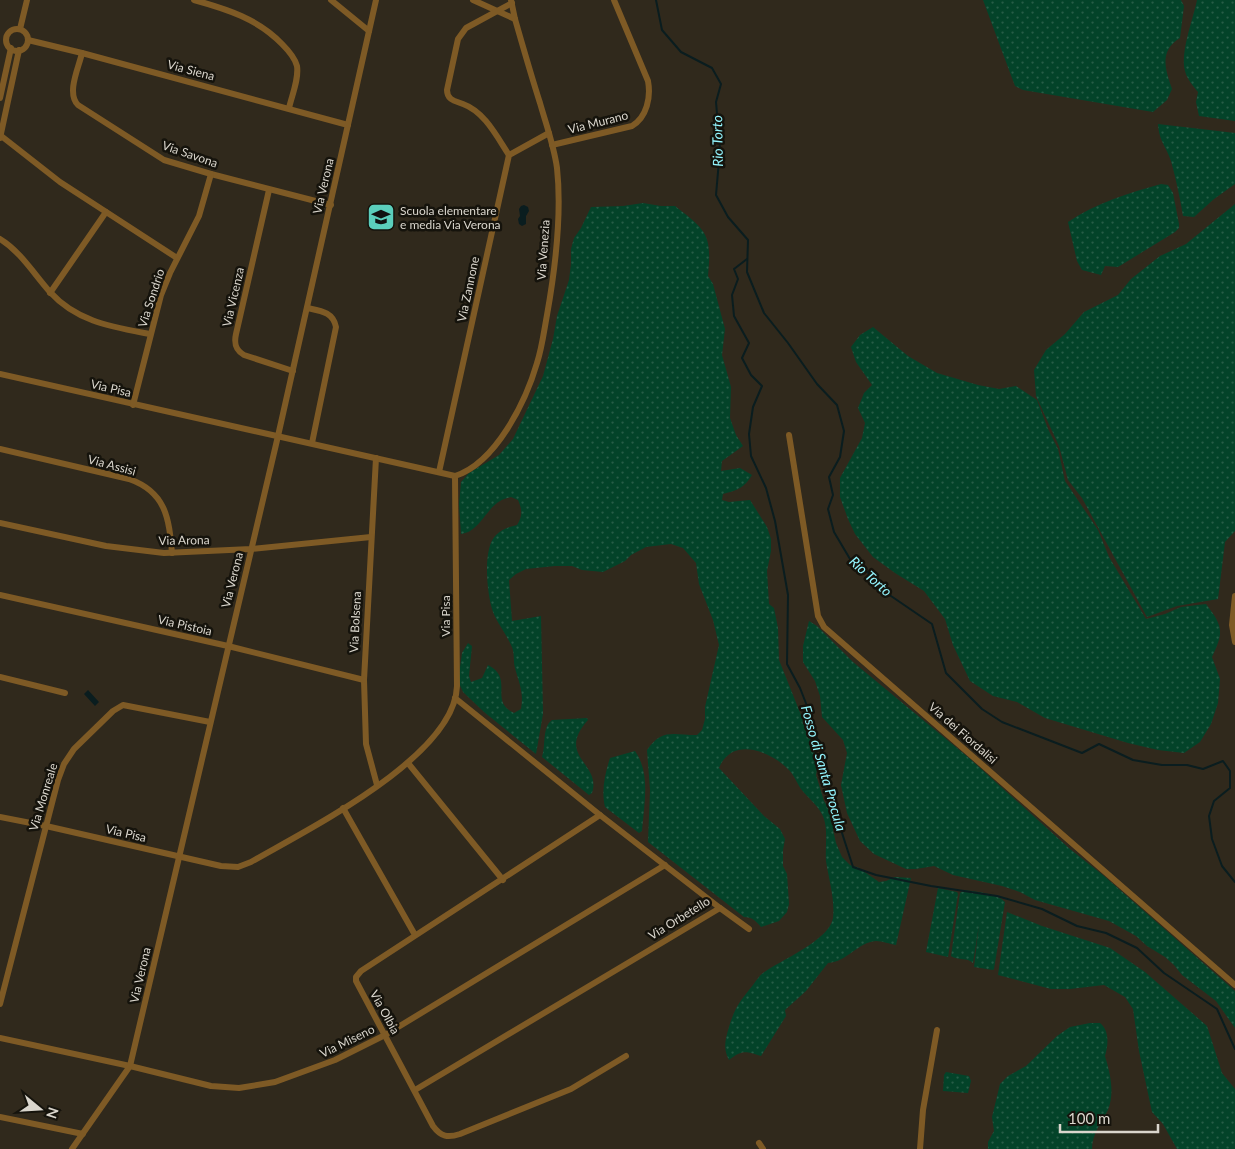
<svg xmlns="http://www.w3.org/2000/svg" width="1235" height="1149" viewBox="0 0 1235 1149" font-family="Lato,sans-serif">
  <style>
    .grass { fill: url(#grass-dots) }
    .water { fill: #0a1d1f }
    .lines { fill: none; stroke-linecap: round; stroke-linejoin: round }
    .stream { stroke: #0a1d1f; stroke-width: 2 }
    .minor { stroke: #7e5a25; stroke-width: 6 }
    .labels { text-anchor: middle; dominant-baseline: central; stroke-width: 5; stroke-linejoin: round; paint-order: stroke }
    .street-label { font-size: 12px; fill: #dad6cd; stroke: #15130c }
    .poi-label { font-size: 12px; fill: #dad6cd; stroke: #15130c; text-anchor: start }
    .water-label { font-size: 14px; font-style: italic; fill: #93f5fe; stroke: #15130c }
  </style>
  <defs>
    <pattern id="grass-dots" width="8" height="8" patternUnits="userSpaceOnUse" patternTransform="scale(1.25)"><rect width="8" height="8" fill="#034329"/><path d="M2 2h.1M6 6h.1" fill="none" stroke="#275d47" stroke-width="1.8" stroke-linecap="round"/></pattern>
  </defs>
  <rect width="100%" height="100%" fill="#30291c"/>
  <g class="grass">
    <path d="M 983,0 L 1181,0 L 1184,6 L 1180,38 C 1159,51 1165,69 1172,89 L 1167,100 L 1153,112 L 1023,90 L 1015,86 L 1012,78 Z"/>
    <path d="M 1197,0 L 1235,0 L 1235,121 L 1199,116 L 1196,102 L 1198,92 C 1193,86 1187,79 1185,71 C 1180,52 1193,20 1197,0 Z"/>
    <path d="M 1158,124 L 1235,133 L 1235,184 L 1214,199 L 1194,217 L 1183,216 C 1180,198 1176,179 1171,161 C 1166,146 1159,141 1158,124 Z"/>
    <path d="M 1161,184 L 1168,185 L 1173,193 L 1179,224 L 1179,228 L 1175,232 L 1118,267 L 1105,266 L 1101,275 L 1082,270 L 1077,261 L 1068,222 C 1096,203 1129,193 1161,184 Z"/>
    <path d="M 643,203 L 661,206 L 675,206 C 707,231 712,234 708,276 L 713,284 L 725,329 L 722,355 L 731,387 L 730,418 L 736,435 L 743,446 L 722,461 L 721,471 L 740,468 L 752,475 C 744,488 738,490 723,494 L 722,500 L 729,502 L 750,500 L 767,527 L 771,539 L 771,551 L 767,571 L 769,604 L 774,608 L 778,628 L 779,660 L 819,760 L 816,775 L 824,801 L 833,816 L 833,830 L 836,843 L 842,857 L 850,865 L 859,868 L 879,882 L 886,881 L 895,877 L 911,878 L 896,945 C 890,944 882,941 876,941 C 858,942 847,962 828,963 L 806,991 L 785,1010 L 786,1016 L 761,1056 C 745,1051 742,1050 729,1060 C 723,1049 725,1040 729,1027 C 735,1007 740,1001 753,985 C 756,981 759,976 763,973 C 779,961 830,940 833,918 C 835,899 829,880 826,861 C 825,848 828,832 824,819 C 821,808 808,798 801,789 C 797,783 794,775 789,770 C 771,751 732,736 719,768 L 764,816 L 780,829 L 785,839 L 783,850 L 783,866 L 787,874 L 789,904 L 787,912 L 779,921 L 761,927 C 756,921 752,917 744,917 L 648,842 L 650,790 L 647,750 C 662,728 673,735 697,735 L 702,730 L 705,719 L 705,707 L 719,645 L 713,620 L 699,584 L 696,563 L 683,548 L 671,544 L 646,547 L 631,555 L 625,561 L 603,572 L 582,570 L 572,566 L 555,566 L 526,569 L 516,574 L 509,580 L 512,621 L 541,616 L 543,714 L 536,754 L 484,712 L 463,692 L 459,683 L 459,675 L 462,653 L 468,643 L 472,646 L 469,676 L 471,682 L 482,678 L 488,665 C 515,679 488,701 514,713 L 521,709 C 524,692 519,683 515,668 C 513,661 515,652 511,645 C 506,634 498,624 493,612 C 487,595 482,548 496,535 C 502,529 509,527 517,525 C 523,516 522,509 518,500 L 511,497 C 508,498 503,499 500,501 C 486,509 479,532 461,534 L 459,504 L 461,482 L 469,473 L 499,455 L 513,439 L 543,376 L 553,339 L 557,316 L 569,280 L 571,264 L 571,249 L 574,238 L 581,228 L 591,207 L 623,206 Z"/>
    <path d="M 1235,204 L 1235,531 L 1225,542 L 1218,599 L 1177,606 L 1147,617 L 1082,498 L 1068,480 L 1059,446 L 1036,396 L 1034,370 L 1046,350 L 1065,334 L 1084,312 L 1118,295 L 1131,279 L 1160,256 L 1186,244 Z"/>
    <path d="M 873,327 L 908,356 L 937,373 L 978,385 L 999,389 L 1016,386 L 1037,400 L 1048,429 L 1058,449 L 1065,481 L 1098,530 L 1109,557 L 1146,619 L 1165,614 L 1181,607 L 1206,604 C 1223,626 1224,632 1212,657 L 1220,679 L 1218,703 L 1211,724 L 1200,742 L 1184,753 L 1158,750 L 1128,743 L 1045,718 L 1017,702 L 993,696 L 970,681 L 953,645 L 945,619 L 924,591 L 895,573 L 873,557 L 855,534 L 848,519 L 840,497 L 840,478 L 862,438 L 865,423 L 858,408 L 864,393 L 872,385 L 856,362 L 851,347 L 860,335 Z"/>
    <path d="M 809,621 L 817,626 L 853,662 L 969,758 L 1070,849 L 1104,876 L 1235,991 L 1235,1028 L 1216,1001 L 1182,975 L 1174,965 L 1165,957 L 1147,946 L 1136,936 L 1109,921 L 1035,900 L 1020,892 L 1002,886 L 953,875 L 934,866 L 916,869 L 906,869 L 874,854 L 860,841 L 847,813 L 841,785 L 847,753 L 843,740 L 822,717 L 820,696 L 815,681 L 803,662 L 803,646 Z"/>
    <path d="M 587,718 L 588,720 C 555,757 602,763 592,793 L 589,795 L 542,757 C 546,745 542,727 552,720 Z"/>
    <path d="M 635,751 C 651,774 644,804 642,831 L 639,833 L 605,807 C 601,790 605,774 610,758 Z"/>
    <path d="M 938,888 L 957,892 L 958,894 L 948,957 L 926,952 Z"/>
    <path d="M 964,890 C 976,892 997,893 1005,902 L 994,969 L 993,970 L 974,967 L 979,925 L 973,963 C 967,957 958,961 951,956 L 960,893 Z"/>
    <path d="M 1007,912 L 1042,926 L 1110,948 L 1145,972 L 1207,1026 L 1222,1073 L 1235,1089 L 1235,1149 L 1177,1149 L 1163,1124 L 1152,1112 L 1139,1051 L 1133,1009 L 1125,997 L 1104,985 L 1070,989 L 1051,989 L 998,975 Z"/>
    <path d="M 1090,1023 L 1100,1023 C 1110,1031 1108,1046 1105,1056 C 1110,1073 1115,1092 1108,1110 C 1101,1123 1092,1134 1092,1149 L 988,1149 L 988,1142 L 994,1131 L 992,1117 L 1000,1084 L 1008,1076 L 1026,1066 L 1057,1036 L 1070,1027 Z"/>
    <path d="M 946,1072 L 969,1076 L 971,1081 L 968,1093 L 943,1091 L 944,1075 Z"/>
  </g>
  <g class="water">
    <path d="M 524,205 L 528,207 L 529,211 L 526,216 L 526,224 L 522,226 L 519,224 L 518,219 L 520,216 L 519,209 L 521,206 Z"/>
    <path d="M 88,690 L 99,702 L 95,706 L 84,694 Z"/>
  </g>
  <g class="lines">
    <g class="stream">
      <path d="M 656,0 L 662,30 L 681,52 L 712,68 L 721,84 L 716,102 L 720,149 L 716,195 L 728,217 L 748,240 L 747,272 L 764,313 L 788,343 L 817,384 L 837,405 L 844,431 L 840,457 L 829,477 L 833,495 L 828,509 L 834,532 L 850,559 L 871,575 L 891,596 L 932,624 L 946,673 L 982,709 L 1002,722 L 1082,753 L 1099,744 L 1133,760 L 1162,765 L 1187,765 L 1203,769 L 1223,761 L 1230,771 L 1230,788 L 1214,801 L 1209,816 L 1212,839 L 1222,866 L 1235,882"/>
      <path d="M 747,259 L 734,269 L 738,279 L 732,295 L 734,316 L 749,343 L 742,358 L 751,375 L 762,386 L 753,407 L 749,434 L 751,456 L 766,488 L 775,521 L 788,595 L 787,664 L 800,688 L 809,711 L 810,727 L 820,743 L 826,763 L 828,785 L 833,805 L 853,867 L 876,875 L 931,886 L 997,896 L 1042,909 L 1077,926 L 1106,933 L 1137,948 L 1164,973 L 1217,1009 L 1235,1049"/>
    </g>
    <g class="minor">
      <path d="M 194,0 C 227,9 258,19 282,44 C 288,50 295,58 297,66 C 299,79 292,95 289,108"/>
      <path d="M 331,0 L 369,31"/>
      <path d="M 473,0 L 515,19"/>
      <path d="M 20,29 L 27,0"/>
      <circle cx="17" cy="40" r="11"/>
      <path d="M 28,40 L 82,53 L 348,125"/>
      <path d="M 82,53 C 79,67 66,93 78,105 L 164,160 L 211,174 L 331,205"/>
      <path d="M 0,98 L 11,48"/>
      <path d="M 0,135 L 60,182 L 177,258"/>
      <path d="M 0,138 L 19,50"/>
      <path d="M 552,145 L 632,126 C 647,117 651,97 648,81 L 614,0"/>
      <path d="M 509,155 C 497,137 485,112 463,104 C 455,101 447,100 447,90 L 458,39 L 466,28 L 512,3"/>
      <path d="M 269,190 L 236,334 C 234,343 235,350 244,355 L 293,371"/>
      <path d="M 0,239 C 20,251 34,274 50,292 C 77,322 113,327 150,334"/>
      <path d="M 50,293 L 106,212"/>
      <path d="M 307,308 C 321,311 333,312 336,327 L 312,443"/>
      <path d="M 0,374 L 455,476 L 457,686 C 455,757 306,830 251,862 L 238,867 L 221,866 L 46,826 L 0,817"/>
      <path d="M 133,405 L 161,295 L 170,273 L 199,216 L 211,174"/>
      <path d="M 789,435 L 818,616 L 824,627 L 1235,985"/>
      <path d="M 0,449 L 129,479 C 166,492 169,518 172,553"/>
      <path d="M 376,458 L 364,680 L 366,744 L 377,785"/>
      <path d="M 439,472 L 509,155 L 549,133"/>
      <path d="M 455,476 C 496,463 526,401 537,363 C 542,348 544,331 547,315 C 555,270 562,214 557,168 C 554,146 546,124 540,103 C 531,75 523,47 515,19 L 511,0"/>
      <path d="M 0,523 L 106,546 L 164,553 L 251,549 L 371,537"/>
      <path d="M 0,595 L 228,646 L 364,680"/>
      <path d="M 1235,596 L 1232,625 L 1235,642"/>
      <path d="M 0,677 L 65,693"/>
      <path d="M 408,763 L 503,880"/>
      <path d="M 343,808 L 415,935"/>
      <path d="M 600,815 L 361,971 L 356,977 L 356,981 L 433,1126 C 441,1137 448,1138 460,1134 L 571,1089 L 626,1056"/>
      <path d="M 720,908 L 749,929"/>
      <path d="M 0,1004 L 58,780 L 64,764 L 74,749 L 113,711 L 123,705 L 210,722"/>
      <path d="M 0,1038 L 130,1066 L 211,1086 L 239,1088 L 275,1082 L 335,1060 L 385,1035 L 665,865"/>
      <path d="M 415,1090 L 720,908 L 600,815 L 455,698"/>
      <path d="M 0,1117 L 83,1134"/>
      <path d="M 759,1143 L 763,1149"/>
      <path d="M 72,1149 L 130,1066 L 278,436 L 376,0"/>
      <path d="M 920,1149 L 923,1110 L 937,1030"/>
    </g>
  </g>
  <defs>
    <g id="school-square" transform="scale(1.4375)"><rect x="-9" y="-9" width="18" height="18" rx="4" fill="#5bcebc" stroke="#15130c"/><path d="M0-5L7-2L0 1L-7-2ZM-4 1L0 2.5L4 1V4Q0 6-4 4Z" fill="#111"/></g>
  </defs>
  <g fill-rule="evenodd">
    <use href="#school-square" x="381" y="217"/>
  </g>
  <g class="labels">
    <g class="street-label">
      <text transform="translate(191 70) rotate(15)">Via Siena</text>
      <text transform="translate(598 122) rotate(-14)">Via Murano</text>
      <text transform="translate(190 154) rotate(19)">Via Savona</text>
      <text transform="translate(323 186) rotate(-77)">Via Verona</text>
      <text transform="translate(543 250) rotate(-86)">Via Venezia</text>
      <text transform="translate(468 289) rotate(-78)">Via Zannone</text>
      <text transform="translate(233 297) rotate(-77)">Via Vicenza</text>
      <text transform="translate(151 298) rotate(-72)">Via Sondrio</text>
      <text transform="translate(111 388) rotate(13)">Via Pisa</text>
      <text transform="translate(112 465) rotate(15)">Via Assisi</text>
      <text transform="translate(184 540) rotate(-1)">Via Arona</text>
      <text transform="translate(232 580) rotate(-76)">Via Verona</text>
      <text transform="translate(445 616) rotate(-90)">Via Pisa</text>
      <text transform="translate(355 622) rotate(-87)">Via Bolsena</text>
      <text transform="translate(185 625) rotate(13)">Via Pistoia</text>
      <text transform="translate(963 733) rotate(41)">Via dei Fiordalisi</text>
      <text transform="translate(43 797) rotate(-73)">Via Monreale</text>
      <text transform="translate(126 833) rotate(13)">Via Pisa</text>
      <text transform="translate(679 918) rotate(-32)">Via Orbetello</text>
      <text transform="translate(140 975) rotate(-77)">Via Verona</text>
      <text transform="translate(385 1012) rotate(61)">Via Olbia</text>
      <text transform="translate(347 1041) rotate(-26)">Via Miseno</text>
    </g>
    <g class="poi-label">
      <text x="400" y="210">Scuola elementare<tspan x="400" dy="14">e media Via Verona</tspan></text>
    </g>
    <g class="water-label">
      <text transform="translate(717 141) rotate(-91)">Rio Torto</text>
      <text transform="translate(871 576) rotate(42)">Rio Torto</text>
      <text transform="translate(824 768) rotate(74)">Fosso di Santa Procula</text>
    </g>
  </g>
  <g transform="translate(40 1109) rotate(108)" stroke="#15130c" stroke-width="4" paint-order="stroke">
  <path d="M0-4L9 19L0 12L-9 19Z" fill="#dad6cd"/>
  <text y="-8" font-size="14" font-weight="bold" text-anchor="middle" fill="#dad6cd">N</text>
  </g>
  <path d="M1060 1124v8h98v-8" fill="none" stroke="#dad6cd" stroke-width="2.5"/>
  <text x="1068" y="1124" font-size="15" fill="#dad6cd" stroke="#15130c" stroke-width="4" paint-order="stroke">100 m</text>
</svg>
